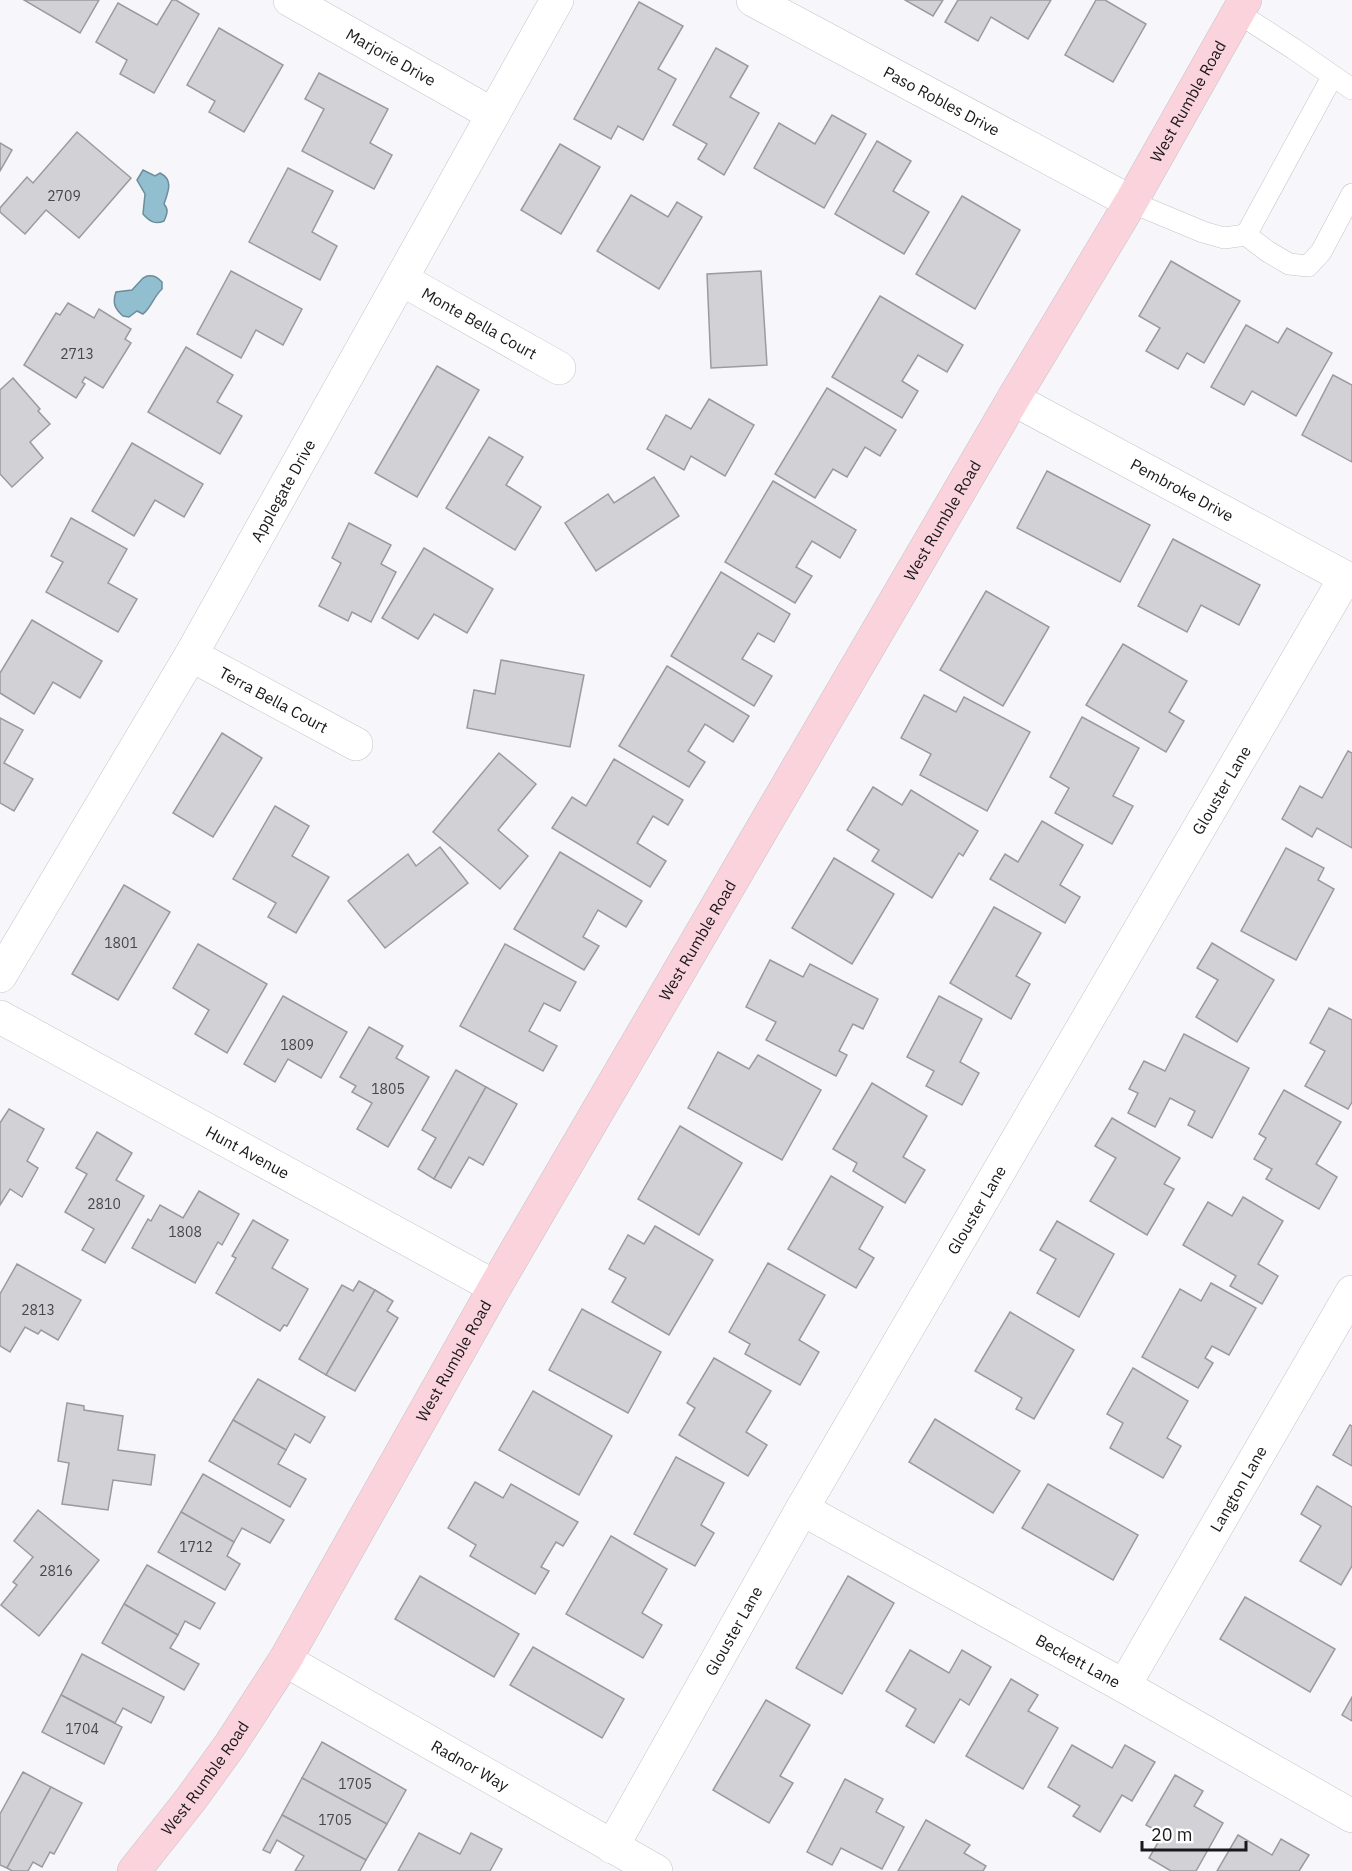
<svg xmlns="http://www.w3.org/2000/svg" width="1352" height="1871" viewBox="0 0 1352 1871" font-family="'IBM Plex Sans',sans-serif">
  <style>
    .water { fill: #91bfd0; stroke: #6d8d9a; stroke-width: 1.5 }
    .building { fill: #d2d2d6; stroke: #9b9b9e; stroke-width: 1.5 }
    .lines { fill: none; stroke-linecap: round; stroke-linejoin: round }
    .lane-casing { stroke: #c4c3c7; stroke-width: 22 }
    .street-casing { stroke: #c4c3c7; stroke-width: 34 }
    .secondary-casing { stroke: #c4c3c7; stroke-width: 34 }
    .lane { stroke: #fff; stroke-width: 21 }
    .street { stroke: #fff; stroke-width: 33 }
    .secondary { stroke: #fbd3dd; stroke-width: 33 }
    .labels { text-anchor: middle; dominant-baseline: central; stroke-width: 5; stroke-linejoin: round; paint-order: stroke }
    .number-label { font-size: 14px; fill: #47474a }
    .street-label { font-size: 16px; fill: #19191b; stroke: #fff }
  </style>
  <rect width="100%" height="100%" fill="#f7f7fb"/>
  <g class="water">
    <path d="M 143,170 L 155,176 L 160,173 C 174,180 168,192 164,204 C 169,210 167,214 164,221 C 155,225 149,221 143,214 L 145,194 L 137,180 Z"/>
    <path d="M 147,276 C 154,275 157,277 162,282 L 162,289 C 154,296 151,308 143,314 L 137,311 L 129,317 L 123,316 C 115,309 112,303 116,292 L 132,290 L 143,278 Z"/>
  </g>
  <g class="building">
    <path d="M 24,0 L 99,0 L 80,33 Z"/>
    <path d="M 172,0 L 176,0 L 199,14 L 154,93 L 120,74 L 127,60 L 96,42 L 118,3 L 157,25 Z"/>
    <path d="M 905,0 L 943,0 L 933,16 Z"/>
    <path d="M 958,0 L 1051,0 L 1028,39 L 991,17 L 978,41 L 945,22 Z"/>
    <path d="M 1096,0 L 1105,0 L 1146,24 L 1113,82 L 1065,55 Z"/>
    <path d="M 639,2 L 683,26 L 658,69 L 676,79 L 643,140 L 618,126 L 611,139 L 574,119 Z"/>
    <path d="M 219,28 L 283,65 L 244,132 L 209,112 L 215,101 L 187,85 Z"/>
    <path d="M 716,48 L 748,66 L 730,97 L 759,113 L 724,175 L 698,159 L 707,144 L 673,125 Z"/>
    <path d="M 319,73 L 388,109 L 370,143 L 392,155 L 374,189 L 302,151 L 324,109 L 305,99 Z"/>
    <path d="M 832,115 L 866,134 L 824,208 L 754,168 L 779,123 L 815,144 Z"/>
    <path d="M 77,132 L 131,178 L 79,238 L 46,210 L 25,234 L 0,212 L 0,208 L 27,177 L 33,183 Z"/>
    <path d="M 877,141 L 911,161 L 893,191 L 929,212 L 904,254 L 835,214 Z"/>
    <path d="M 0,143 L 12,150 L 0,171 Z"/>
    <path d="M 560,144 L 600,167 L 561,234 L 521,210 Z"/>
    <path d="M 288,168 L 333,191 L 312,232 L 337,246 L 320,280 L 249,242 Z"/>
    <path d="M 631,195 L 668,217 L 677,202 L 702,217 L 659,289 L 597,251 Z"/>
    <path d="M 962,196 L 1020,230 L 975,309 L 916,274 Z"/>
    <path d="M 1171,261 L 1240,301 L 1204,363 L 1187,353 L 1178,369 L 1146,351 L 1160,328 L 1139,316 Z"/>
    <path d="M 231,271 L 302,309 L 283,345 L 256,330 L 241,358 L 197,334 Z"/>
    <path d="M 761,271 L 767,365 L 711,368 L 707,274 Z"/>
    <path d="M 880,296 L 963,345 L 947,372 L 918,355 L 902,381 L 918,391 L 902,418 L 832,377 Z"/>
    <path d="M 68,303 L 94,318 L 99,309 L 131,329 L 125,339 L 131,343 L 103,388 L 85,377 L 82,382 L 85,384 L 76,398 L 24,365 L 56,313 L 60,315 Z"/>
    <path d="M 1246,325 L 1278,343 L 1287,328 L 1332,353 L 1296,416 L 1252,391 L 1244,405 L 1211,387 Z"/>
    <path d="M 186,347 L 233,375 L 217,402 L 242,416 L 220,454 L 148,412 Z"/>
    <path d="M 437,366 L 479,390 L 417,497 L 375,473 Z"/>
    <path d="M 1333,375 L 1352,385 L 1352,462 L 1302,435 Z"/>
    <path d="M 13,378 L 40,409 L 38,411 L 50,424 L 30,442 L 43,458 L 12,487 L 0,474 L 0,390 Z"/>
    <path d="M 827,388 L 896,430 L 880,456 L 865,447 L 847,477 L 833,469 L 815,498 L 775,474 Z"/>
    <path d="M 709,399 L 754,425 L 725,476 L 691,456 L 684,470 L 647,449 L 666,415 L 691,429 Z"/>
    <path d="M 489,437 L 523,457 L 506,485 L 541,507 L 515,550 L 446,508 Z"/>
    <path d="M 132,443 L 203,484 L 184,517 L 155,500 L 134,536 L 92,511 Z"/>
    <path d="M 1047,471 L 1150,525 L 1120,582 L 1017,528 Z"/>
    <path d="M 654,477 L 679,516 L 596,571 L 565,523 L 608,494 L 614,503 Z"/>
    <path d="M 773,481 L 856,530 L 840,558 L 812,541 L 796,567 L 812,576 L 795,603 L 725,562 Z"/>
    <path d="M 71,518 L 127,549 L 108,583 L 137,599 L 118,632 L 46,592 L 63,562 L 51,556 Z"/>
    <path d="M 349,523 L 391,545 L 381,564 L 396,572 L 371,622 L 352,612 L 348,621 L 319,606 L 341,563 L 332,558 Z"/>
    <path d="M 1173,539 L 1260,585 L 1239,625 L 1201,605 L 1187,632 L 1138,606 Z"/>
    <path d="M 424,548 L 493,589 L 467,633 L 434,614 L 418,639 L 382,618 Z"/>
    <path d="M 721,572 L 790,614 L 774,642 L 758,633 L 742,659 L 772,676 L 754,706 L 671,656 Z"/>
    <path d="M 986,591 L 1049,627 L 1003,706 L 940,670 Z"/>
    <path d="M 32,620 L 102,661 L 80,698 L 53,682 L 34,714 L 0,693 L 0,673 Z"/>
    <path d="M 1123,644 L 1187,681 L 1169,712 L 1184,721 L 1166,752 L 1086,705 Z"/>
    <path d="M 501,660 L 584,675 L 570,747 L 467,728 L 474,690 L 495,694 Z"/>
    <path d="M 667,666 L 749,716 L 733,742 L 705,724 L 688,751 L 705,762 L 689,787 L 619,746 Z"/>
    <path d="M 924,695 L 956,712 L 964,697 L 1030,732 L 987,811 L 920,775 L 931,754 L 901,738 Z"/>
    <path d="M 1082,717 L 1139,748 L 1113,796 L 1133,806 L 1112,844 L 1055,813 L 1069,788 L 1050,777 Z"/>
    <path d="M 0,718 L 23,730 L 4,763 L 33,779 L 14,811 L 0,803 Z"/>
    <path d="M 222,733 L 262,758 L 213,837 L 173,813 Z"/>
    <path d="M 1348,751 L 1352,753 L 1352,848 L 1317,828 L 1312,837 L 1282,819 L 1300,786 L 1322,798 Z"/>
    <path d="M 499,753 L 536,784 L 498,830 L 528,856 L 500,889 L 433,832 Z"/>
    <path d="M 614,759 L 683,800 L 668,825 L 653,816 L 637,843 L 666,861 L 650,887 L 552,828 L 572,797 L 586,806 Z"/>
    <path d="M 873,787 L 902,805 L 911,790 L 978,831 L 963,856 L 959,853 L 932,898 L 872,861 L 879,850 L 847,830 Z"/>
    <path d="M 275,806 L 309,826 L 292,856 L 329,877 L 296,933 L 268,917 L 276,903 L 233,879 Z"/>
    <path d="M 1042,821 L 1083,845 L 1060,885 L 1080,897 L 1065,923 L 990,879 L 1005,854 L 1018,862 Z"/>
    <path d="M 440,847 L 468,883 L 385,948 L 348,901 L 408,854 L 416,866 Z"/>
    <path d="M 1286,848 L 1324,868 L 1318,880 L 1334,889 L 1296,960 L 1241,931 Z"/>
    <path d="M 560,852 L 642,901 L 626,927 L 598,910 L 583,937 L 599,946 L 584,970 L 514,929 Z"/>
    <path d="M 834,858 L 894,894 L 852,964 L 792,928 Z"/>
    <path d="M 124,885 L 170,912 L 118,1000 L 72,974 Z"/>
    <path d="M 994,907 L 1041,933 L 1016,976 L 1030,984 L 1011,1019 L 950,983 Z"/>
    <path d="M 1212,943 L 1274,980 L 1237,1042 L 1196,1017 L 1218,980 L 1197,968 Z"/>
    <path d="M 198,944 L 267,984 L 227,1053 L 195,1034 L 209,1010 L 173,988 Z"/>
    <path d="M 505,944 L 576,982 L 560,1011 L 544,1003 L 529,1031 L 557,1046 L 543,1071 L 460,1026 Z"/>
    <path d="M 770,960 L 803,977 L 810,964 L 878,999 L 863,1029 L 853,1024 L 839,1051 L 847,1055 L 836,1076 L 766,1040 L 776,1022 L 746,1007 Z"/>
    <path d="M 283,996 L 347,1032 L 321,1078 L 288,1059 L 275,1082 L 244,1064 Z"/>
    <path d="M 939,996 L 982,1019 L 960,1062 L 979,1073 L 962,1105 L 926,1086 L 934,1071 L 907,1057 Z"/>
    <path d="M 1329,1008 L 1352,1020 L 1352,1102 L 1348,1109 L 1305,1086 L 1325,1051 L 1310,1043 Z"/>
    <path d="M 369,1027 L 403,1046 L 396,1058 L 429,1077 L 388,1147 L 357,1129 L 372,1103 L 352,1092 L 356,1086 L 340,1077 Z"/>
    <path d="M 1184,1034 L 1249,1068 L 1212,1138 L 1188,1125 L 1195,1111 L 1170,1098 L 1155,1127 L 1128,1113 L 1138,1093 L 1129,1089 L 1144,1061 L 1165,1071 Z"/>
    <path d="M 718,1052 L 749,1069 L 758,1055 L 821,1090 L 782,1160 L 688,1108 Z"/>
    <path d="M 456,1070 L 486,1087 L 434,1179 L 418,1169 L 436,1138 L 422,1130 Z"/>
    <path d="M 872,1083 L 927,1116 L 903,1157 L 925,1170 L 905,1203 L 853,1171 L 857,1163 L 833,1149 Z"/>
    <path d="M 486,1087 L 517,1104 L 483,1165 L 469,1157 L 451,1188 L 434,1179 Z"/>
    <path d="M 1284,1090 L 1341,1122 L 1316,1164 L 1337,1177 L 1319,1209 L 1266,1179 L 1272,1169 L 1254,1159 L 1266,1138 L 1259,1134 Z"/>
    <path d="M 9,1109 L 44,1129 L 27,1161 L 38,1168 L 22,1197 L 10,1189 L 0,1205 L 0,1123 Z"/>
    <path d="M 1112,1118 L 1180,1158 L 1164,1184 L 1174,1189 L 1147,1235 L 1090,1201 L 1116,1158 L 1095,1146 Z"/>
    <path d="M 680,1126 L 742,1163 L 699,1235 L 638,1199 Z"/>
    <path d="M 97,1132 L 132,1153 L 116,1180 L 144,1196 L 105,1263 L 82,1250 L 94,1229 L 65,1212 L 87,1174 L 76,1168 Z"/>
    <path d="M 831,1176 L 883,1207 L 859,1249 L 874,1258 L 856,1288 L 788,1249 Z"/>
    <path d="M 199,1191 L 239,1214 L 222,1245 L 218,1242 L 195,1283 L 132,1248 L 148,1219 L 151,1221 L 160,1205 L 183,1218 Z"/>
    <path d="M 1243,1197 L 1283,1221 L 1258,1264 L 1278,1276 L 1262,1304 L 1230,1286 L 1236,1276 L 1183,1245 L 1208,1202 L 1232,1216 Z"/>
    <path d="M 253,1220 L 288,1240 L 272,1268 L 308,1289 L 287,1326 L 284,1325 L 280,1331 L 216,1293 L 236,1258 L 232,1256 Z"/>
    <path d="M 1057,1221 L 1114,1254 L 1079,1317 L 1037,1293 L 1056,1259 L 1040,1250 Z"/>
    <path d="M 655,1226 L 713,1260 L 669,1335 L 612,1302 L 626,1278 L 609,1269 L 628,1235 L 644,1244 Z"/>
    <path d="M 768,1263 L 825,1295 L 799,1340 L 819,1352 L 800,1385 L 745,1354 L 750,1344 L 729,1332 Z"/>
    <path d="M 17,1264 L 81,1300 L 58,1340 L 41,1330 L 38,1334 L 25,1327 L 10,1352 L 0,1346 L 0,1294 Z"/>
    <path d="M 359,1281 L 375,1290 L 326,1375 L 299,1359 L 342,1285 L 353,1291 Z"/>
    <path d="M 1211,1283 L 1256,1308 L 1229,1355 L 1212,1346 L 1205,1358 L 1213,1363 L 1198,1388 L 1142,1357 L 1180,1289 L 1201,1301 Z"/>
    <path d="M 375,1290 L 393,1301 L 387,1311 L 398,1318 L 355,1391 L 326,1375 Z"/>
    <path d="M 582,1309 L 661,1352 L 628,1413 L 549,1370 Z"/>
    <path d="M 1010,1312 L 1074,1350 L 1034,1419 L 1016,1409 L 1022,1398 L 975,1371 Z"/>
    <path d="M 714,1358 L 771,1391 L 746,1432 L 767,1445 L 748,1476 L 679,1435 L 695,1408 L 687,1403 Z"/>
    <path d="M 1133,1368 L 1188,1401 L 1167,1438 L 1181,1446 L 1163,1478 L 1110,1448 L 1123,1423 L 1107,1414 Z"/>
    <path d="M 258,1379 L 325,1417 L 310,1443 L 295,1434 L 286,1450 L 233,1420 Z"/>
    <path d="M 533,1391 L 612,1436 L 579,1495 L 499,1450 Z"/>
    <path d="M 67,1403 L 84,1406 L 84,1410 L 123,1416 L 118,1450 L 155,1455 L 151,1485 L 113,1480 L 108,1510 L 62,1504 L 69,1463 L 58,1461 Z"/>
    <path d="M 935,1419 L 1020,1471 L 993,1513 L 909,1462 Z"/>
    <path d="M 233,1420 L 286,1450 L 278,1464 L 306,1479 L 290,1507 L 209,1461 Z"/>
    <path d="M 1350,1425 L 1352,1426 L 1352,1466 L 1333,1455 Z"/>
    <path d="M 676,1457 L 724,1483 L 701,1525 L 714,1533 L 695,1566 L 634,1534 Z"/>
    <path d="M 203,1474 L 284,1520 L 270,1543 L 242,1528 L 234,1542 L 181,1512 Z"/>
    <path d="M 475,1482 L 503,1498 L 511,1484 L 578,1522 L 563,1546 L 556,1542 L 541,1567 L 549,1571 L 535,1594 L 470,1556 L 476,1545 L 448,1528 Z"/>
    <path d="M 1048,1484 L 1138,1535 L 1113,1580 L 1022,1528 Z"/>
    <path d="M 1317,1486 L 1352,1507 L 1352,1566 L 1341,1585 L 1300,1561 L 1321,1526 L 1301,1514 Z"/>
    <path d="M 38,1510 L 99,1560 L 39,1636 L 1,1605 L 17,1585 L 13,1582 L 33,1557 L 14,1541 Z"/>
    <path d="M 181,1512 L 234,1542 L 227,1556 L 240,1564 L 225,1590 L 158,1552 Z"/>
    <path d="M 611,1536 L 667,1569 L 642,1613 L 662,1625 L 643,1658 L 566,1614 Z"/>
    <path d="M 147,1565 L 215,1603 L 200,1629 L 185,1621 L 178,1635 L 124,1604 Z"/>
    <path d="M 420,1576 L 519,1634 L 494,1677 L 395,1619 Z"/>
    <path d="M 848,1576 L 894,1603 L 842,1694 L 796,1668 Z"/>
    <path d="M 1245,1597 L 1335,1649 L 1310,1692 L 1220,1639 Z"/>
    <path d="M 124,1604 L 178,1635 L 170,1648 L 199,1664 L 184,1690 L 102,1643 Z"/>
    <path d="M 533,1647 L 624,1699 L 602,1738 L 510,1685 Z"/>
    <path d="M 910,1650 L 949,1673 L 962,1650 L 991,1667 L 969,1705 L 960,1699 L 934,1743 L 906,1726 L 916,1709 L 886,1691 Z"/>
    <path d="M 82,1654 L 164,1697 L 151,1723 L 123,1708 L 115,1723 L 61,1695 Z"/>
    <path d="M 1011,1679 L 1038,1695 L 1028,1711 L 1058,1728 L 1023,1789 L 966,1756 Z"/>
    <path d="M 61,1695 L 122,1727 L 104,1764 L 42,1732 Z"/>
    <path d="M 1352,1697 L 1352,1721 L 1342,1715 Z"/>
    <path d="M 766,1700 L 810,1725 L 780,1776 L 793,1783 L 769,1823 L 713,1790 Z"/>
    <path d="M 322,1742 L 406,1790 L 387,1824 L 302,1778 Z"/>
    <path d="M 1072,1745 L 1112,1768 L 1125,1745 L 1155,1762 L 1132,1801 L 1122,1795 L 1100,1832 L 1073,1816 L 1080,1806 L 1048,1787 Z"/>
    <path d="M 23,1772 L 51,1787 L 7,1868 L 0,1865 L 0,1814 Z"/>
    <path d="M 1175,1775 L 1203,1791 L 1194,1806 L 1223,1823 L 1196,1871 L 1171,1871 L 1149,1858 L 1163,1834 L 1146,1825 Z"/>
    <path d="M 302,1778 L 387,1824 L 366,1860 L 282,1815 Z"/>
    <path d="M 845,1779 L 883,1799 L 876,1812 L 904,1827 L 882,1869 L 841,1848 L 832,1865 L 807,1852 Z"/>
    <path d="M 51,1787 L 82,1803 L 54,1854 L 50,1852 L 42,1867 L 33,1862 L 28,1871 L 12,1871 L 7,1868 Z"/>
    <path d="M 282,1815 L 366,1860 L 360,1871 L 295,1871 L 304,1856 L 277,1840 L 270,1853 L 263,1850 Z"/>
    <path d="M 926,1820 L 970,1845 L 964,1853 L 986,1866 L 983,1871 L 898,1871 Z"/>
    <path d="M 419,1833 L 460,1854 L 471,1833 L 502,1849 L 490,1871 L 398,1871 Z"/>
    <path d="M 1238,1835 L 1272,1855 L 1281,1839 L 1309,1855 L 1299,1871 L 1217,1871 Z"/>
  </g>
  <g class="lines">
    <g class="lane-casing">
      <g id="lane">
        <path d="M 1238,13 L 1294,49 L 1352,89"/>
        <path d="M 1131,202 L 1203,232 L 1224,238 L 1246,235 L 1267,251 L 1289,264 L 1308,266 L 1321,252 L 1352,194"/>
        <path d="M 1246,235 L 1332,77"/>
      </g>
    </g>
    <g class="street-casing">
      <g id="street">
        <path id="s1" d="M 290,0 L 492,114"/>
        <path id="s2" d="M 753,0 L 1131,202"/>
        <path id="s3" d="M 401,279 L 559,368"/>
        <path id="s4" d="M 1013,399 L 1352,581"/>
        <path id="s5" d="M 191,655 L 356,744"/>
        <path id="s6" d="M 0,976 L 191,655 L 557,0"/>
        <path id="s7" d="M 0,1017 L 495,1287"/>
        <path id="s8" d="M 802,1509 L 1124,1686 L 1352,1816"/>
        <path id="s9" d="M 285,1660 L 656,1871"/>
        <path id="s10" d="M 1124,1686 L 1352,1292"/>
        <path id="s11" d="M 612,1847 L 802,1509 L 1345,578"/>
      </g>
    </g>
    <g class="secondary-casing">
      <g id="secondary">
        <path id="s12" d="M 134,1871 L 191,1799 L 230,1745 L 285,1660 L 495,1287 L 1013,399 L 1131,202 L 1245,0"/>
      </g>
    </g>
    <use href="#lane" class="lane"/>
    <use href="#street" class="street"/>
    <use href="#secondary" class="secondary"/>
  </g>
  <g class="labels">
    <g class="number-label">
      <text x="64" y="196">2709</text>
      <text x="77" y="354">2713</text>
      <text x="121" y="943">1801</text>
      <text x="297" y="1045">1809</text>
      <text x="388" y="1089">1805</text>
      <text x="104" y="1204">2810</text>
      <text x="185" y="1232">1808</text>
      <text x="38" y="1310">2813</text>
      <text x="196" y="1547">1712</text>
      <text x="56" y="1571">2816</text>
      <text x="82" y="1729">1704</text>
      <text x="355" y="1784">1705</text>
      <text x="335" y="1820">1705</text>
    </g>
    <g class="street-label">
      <text stroke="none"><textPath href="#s1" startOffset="116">Marjorie Drive</textPath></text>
      <text stroke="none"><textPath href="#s2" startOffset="214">Paso Robles Drive</textPath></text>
      <text stroke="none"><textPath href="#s12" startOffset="2061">West Rumble Road</textPath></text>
      <text stroke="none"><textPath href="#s3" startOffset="90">Monte Bella Court</textPath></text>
      <text stroke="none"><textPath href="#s6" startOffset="562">Applegate Drive</textPath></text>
      <text stroke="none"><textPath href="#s4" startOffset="192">Pembroke Drive</textPath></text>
      <text stroke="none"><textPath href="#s12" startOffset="1575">West Rumble Road</textPath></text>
      <text stroke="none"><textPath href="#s5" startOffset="94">Terra Bella Court</textPath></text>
      <text stroke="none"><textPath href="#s11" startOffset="1220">Glouster Lane</textPath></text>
      <text stroke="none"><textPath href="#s12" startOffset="1089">West Rumble Road</textPath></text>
      <text stroke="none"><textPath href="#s7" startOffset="282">Hunt Avenue</textPath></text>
      <text stroke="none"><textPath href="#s11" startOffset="734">Glouster Lane</textPath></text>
      <text stroke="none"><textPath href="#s12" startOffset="603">West Rumble Road</textPath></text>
      <text stroke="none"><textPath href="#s10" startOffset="228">Langton Lane</textPath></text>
      <text stroke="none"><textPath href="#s11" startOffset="248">Glouster Lane</textPath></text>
      <text stroke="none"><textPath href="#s8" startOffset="315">Beckett Lane</textPath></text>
      <text stroke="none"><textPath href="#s9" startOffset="213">Radnor Way</textPath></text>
      <text stroke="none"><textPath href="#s12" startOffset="117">West Rumble Road</textPath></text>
    </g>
  </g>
  <path d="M1142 1841v9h104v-9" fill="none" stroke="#19191b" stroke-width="3"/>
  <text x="1151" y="1841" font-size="18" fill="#19191b" stroke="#ffffff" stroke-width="4.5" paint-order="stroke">20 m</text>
</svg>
